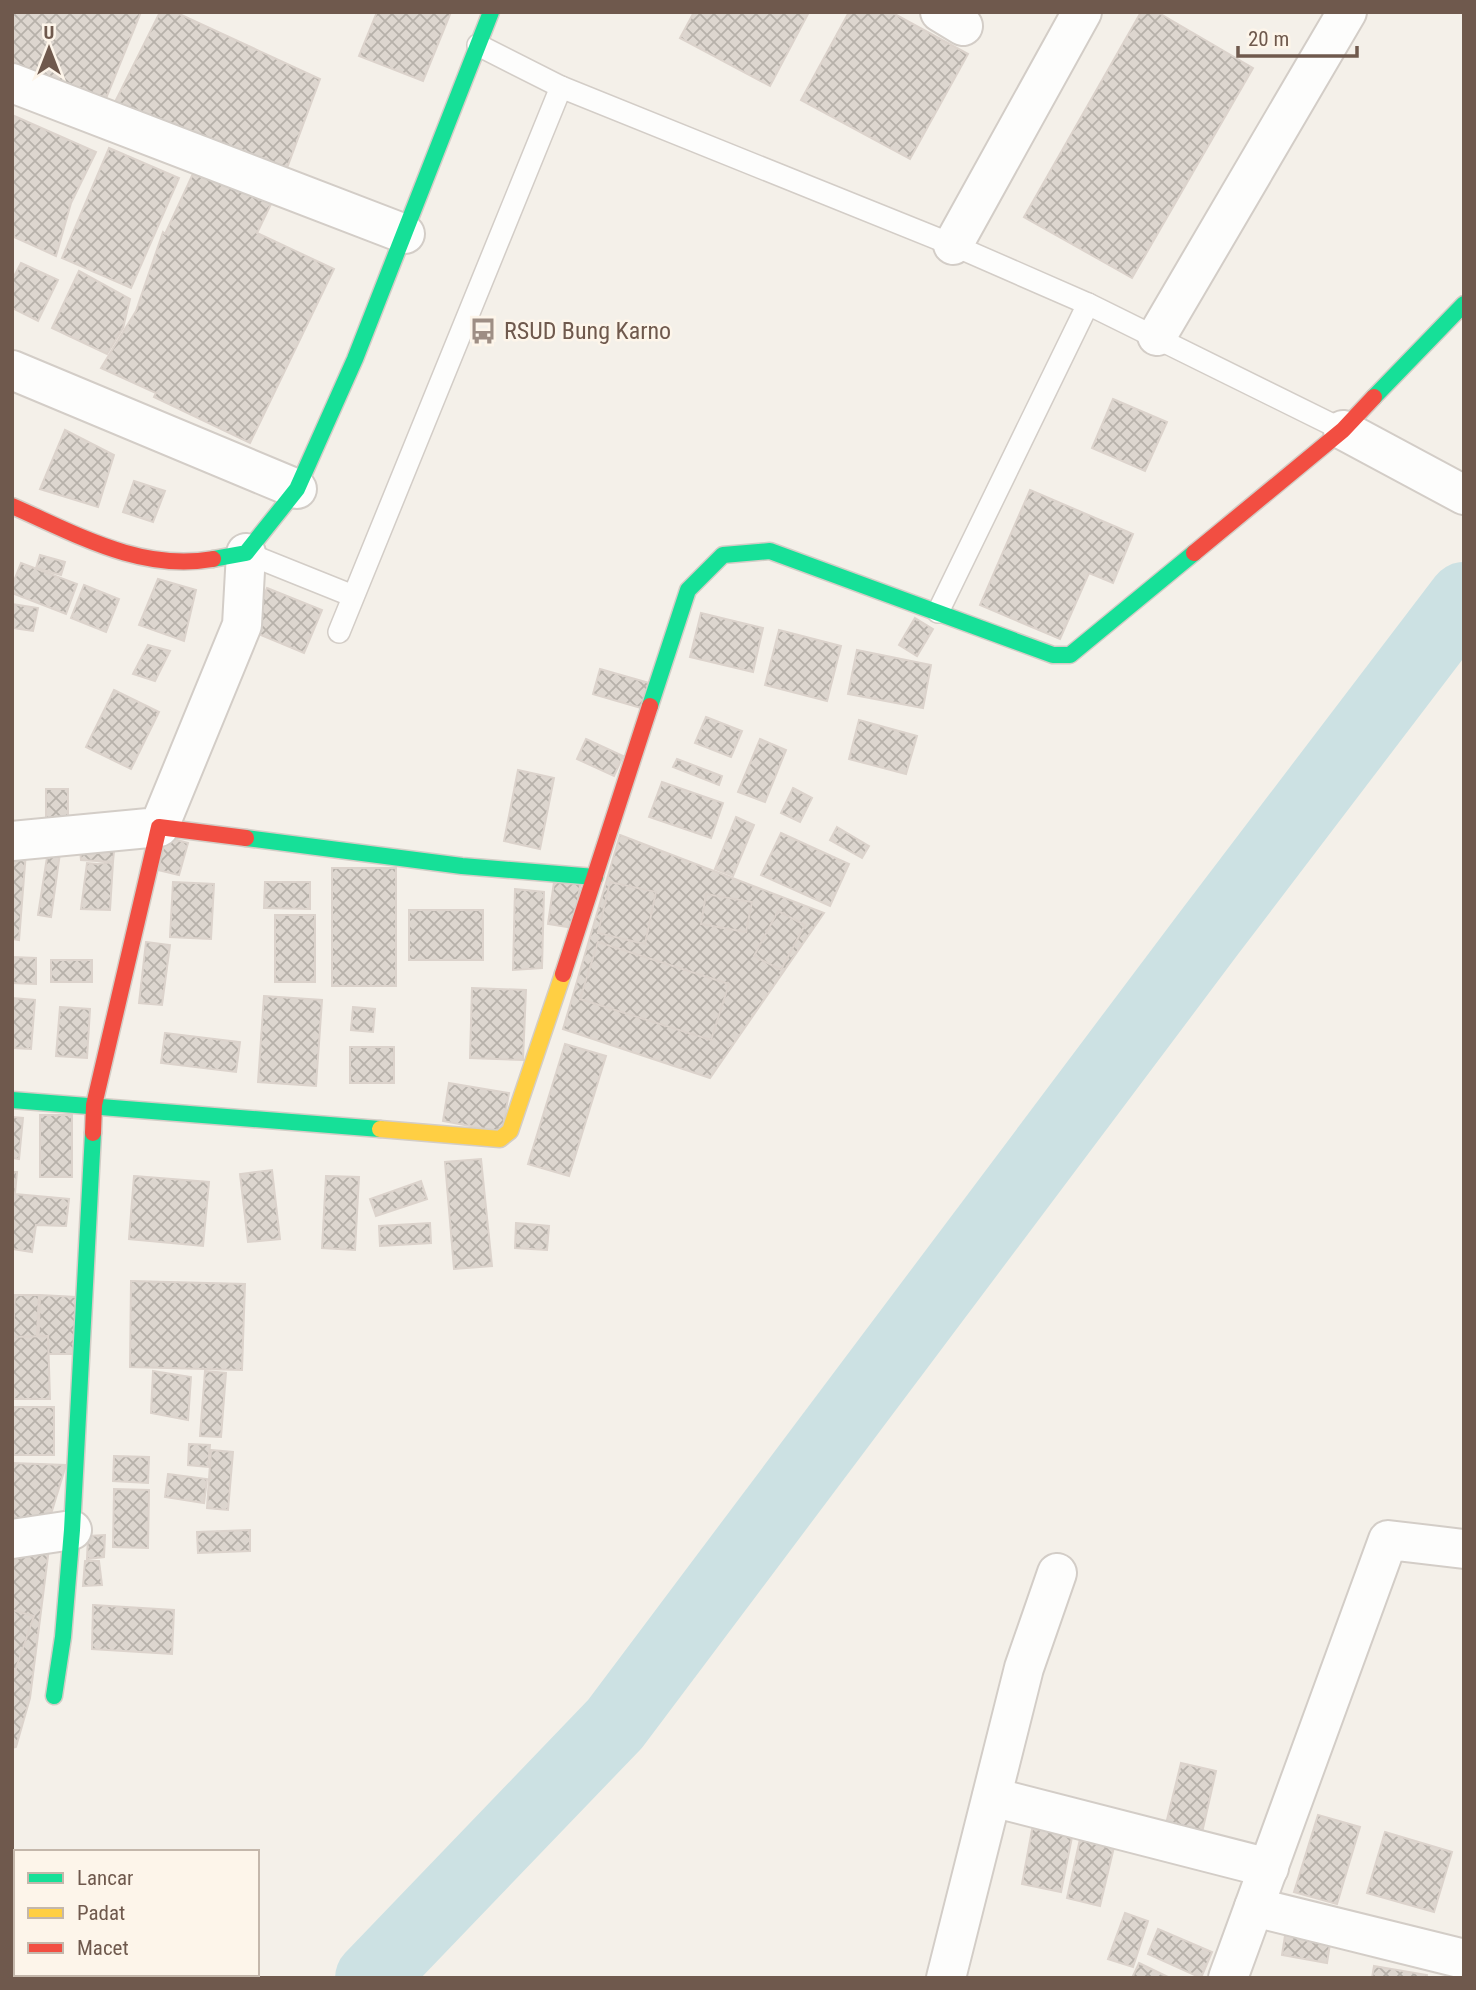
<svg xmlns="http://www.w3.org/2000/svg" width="1476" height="1990" viewBox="0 0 1476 1990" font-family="'Roboto Condensed',sans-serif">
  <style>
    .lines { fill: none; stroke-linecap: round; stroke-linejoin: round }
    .river { stroke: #cce1e3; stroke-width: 72 }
    .building { fill: url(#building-cross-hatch); stroke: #dcd3cc; stroke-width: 2 }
    .lane-casing { stroke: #d3cdc7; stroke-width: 24 }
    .street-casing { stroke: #d3cdc7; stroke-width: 42 }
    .fast-casing { stroke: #d3cdc6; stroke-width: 19 }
    .slow-casing { stroke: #d3cdc6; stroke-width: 19 }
    .jam-casing { stroke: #d3cdc6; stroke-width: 19 }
    .lane { stroke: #fdfdfc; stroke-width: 21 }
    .street { stroke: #fdfdfc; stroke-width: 38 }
    .fast { stroke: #16e098; stroke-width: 16 }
    .slow { stroke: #ffcf43; stroke-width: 16 }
    .jam { stroke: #f24e42; stroke-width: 16 }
    .labels { text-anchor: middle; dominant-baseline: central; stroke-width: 5; stroke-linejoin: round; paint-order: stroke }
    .poi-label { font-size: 24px; fill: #6f594d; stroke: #fdf5ea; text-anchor: start }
  </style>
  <defs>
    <pattern id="building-cross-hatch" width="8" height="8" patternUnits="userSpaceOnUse" patternTransform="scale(1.75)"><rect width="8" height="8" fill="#ddd6cf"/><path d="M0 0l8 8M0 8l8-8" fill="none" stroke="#b7b1aa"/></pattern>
  </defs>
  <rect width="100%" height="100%" fill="#f4f0e9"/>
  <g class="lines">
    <path class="river" d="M 371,1978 L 615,1724 L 1209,933 L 1464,598"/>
  </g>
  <g class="building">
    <path d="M 12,12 L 141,12 L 105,101 L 12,63 Z"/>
    <path d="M 160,12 L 175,12 L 320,79 L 287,168 L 114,104 Z"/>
    <path d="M 377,12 L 451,12 L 423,81 L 359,56 Z"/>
    <path d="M 694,12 L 809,12 L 770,86 L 680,38 Z"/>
    <path d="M 849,12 L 891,12 L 968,54 L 910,159 L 801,100 Z"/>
    <path d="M 1141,12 L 1157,12 L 1253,68 L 1132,278 L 1024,217 Z"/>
    <path d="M 12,115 L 96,152 L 71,203 L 56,256 L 12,236 Z"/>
    <path d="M 109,148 L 179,178 L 131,288 L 62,258 Z"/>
    <path d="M 197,165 L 273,200 L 257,233 L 334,269 L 250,443 L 154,397 L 156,393 L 101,368 L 136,311 L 163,232 L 165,234 Z"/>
    <path d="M 21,263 L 58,280 L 38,321 L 12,308 L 12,280 Z"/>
    <path d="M 79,271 L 130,299 L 123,328 L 107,354 L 52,328 Z"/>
    <path d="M 1113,399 L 1167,422 L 1145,471 L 1092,448 Z"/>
    <path d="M 65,430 L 114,455 L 98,507 L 40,489 Z"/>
    <path d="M 134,481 L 165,491 L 153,522 L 123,512 Z"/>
    <path d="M 1030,490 L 1133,534 L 1113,583 L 1089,573 L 1060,639 L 980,605 Z"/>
    <path d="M 40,555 L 65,562 L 61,575 L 36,568 Z"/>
    <path d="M 21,563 L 77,584 L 66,614 L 12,593 L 12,586 Z"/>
    <path d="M 158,579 L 196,590 L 184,641 L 139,625 Z"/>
    <path d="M 84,585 L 119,599 L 106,632 L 71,618 Z"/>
    <path d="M 267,588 L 322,610 L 304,653 L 249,630 Z"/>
    <path d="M 12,604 L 38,608 L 33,631 L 12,628 Z"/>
    <path d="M 701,613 L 763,628 L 753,672 L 690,657 Z"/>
    <path d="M 915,618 L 933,629 L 917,656 L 899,645 Z"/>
    <path d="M 779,630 L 841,646 L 827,701 L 765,685 Z"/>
    <path d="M 148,645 L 170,651 L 155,681 L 133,674 Z"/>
    <path d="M 857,650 L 931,665 L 923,708 L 848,694 Z"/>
    <path d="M 600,669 L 649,683 L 641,708 L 593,694 Z"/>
    <path d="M 114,690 L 159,712 L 131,769 L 86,747 Z"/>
    <path d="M 706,717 L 742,731 L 731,757 L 695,743 Z"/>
    <path d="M 859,720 L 917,736 L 906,774 L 849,759 Z"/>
    <path d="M 586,739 L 623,756 L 614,776 L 577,759 Z"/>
    <path d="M 760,739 L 786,750 L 765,802 L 738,792 Z"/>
    <path d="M 677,759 L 722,776 L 719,785 L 673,767 Z"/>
    <path d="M 518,770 L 554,778 L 540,849 L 504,841 Z"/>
    <path d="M 662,782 L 723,803 L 711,838 L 649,817 Z"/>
    <path d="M 793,788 L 812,798 L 800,822 L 781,813 Z"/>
    <rect x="46" y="789" width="22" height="29"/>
    <path d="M 736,817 L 754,825 L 733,876 L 715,869 Z"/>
    <path d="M 837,827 L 869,846 L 862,858 L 830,840 Z"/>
    <path d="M 781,833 L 849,864 L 830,906 L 761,875 Z"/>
    <path d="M 620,835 L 824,913 L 710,1078 L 563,1029 Z"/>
    <path d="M 166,837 L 188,843 L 179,875 L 158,870 Z"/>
    <path d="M 79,839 L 115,841 L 113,862 L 81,860 Z"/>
    <path d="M 12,851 L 26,852 L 19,940 L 12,939 Z"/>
    <path d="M 48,851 L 60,853 L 51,917 L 38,915 Z"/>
    <path d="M 113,862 L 110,910 L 81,909 L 87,863 L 97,864 Z"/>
    <rect x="332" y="868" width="64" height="118"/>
    <path d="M 555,875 L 581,879 L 574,928 L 548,924 Z"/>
    <path d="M 173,882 L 214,884 L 211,939 L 170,937 Z"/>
    <path d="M 265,882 L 310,882 L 310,909 L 264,908 Z"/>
    <path d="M 610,882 L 656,892 L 645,944 L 598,933 Z"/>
    <path d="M 515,889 L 544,892 L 542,968 L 513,970 Z"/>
    <path d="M 706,894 L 752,902 L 746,932 L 701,924 Z"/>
    <rect x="409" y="910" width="74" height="50"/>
    <path d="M 778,911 L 805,925 L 781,970 L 754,956 Z"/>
    <rect x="275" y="915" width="40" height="67"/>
    <path d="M 146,942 L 170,945 L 162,1005 L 139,1003 Z"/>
    <path d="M 598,942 L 729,984 L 711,1040 L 580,999 Z"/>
    <path d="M 12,957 L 36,958 L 36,984 L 12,983 Z"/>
    <rect x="51" y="960" width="41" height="22"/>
    <path d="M 472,988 L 526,990 L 523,1060 L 470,1058 Z"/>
    <path d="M 264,996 L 322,1000 L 316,1086 L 258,1082 Z"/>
    <path d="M 12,998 L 35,1000 L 31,1049 L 12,1048 Z"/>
    <path d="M 60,1007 L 90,1009 L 87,1058 L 56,1056 Z"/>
    <path d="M 353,1007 L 375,1009 L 373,1032 L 351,1030 Z"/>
    <path d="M 165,1033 L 240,1042 L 236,1072 L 161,1063 Z"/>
    <path d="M 565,1044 L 606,1056 L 569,1176 L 528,1164 Z"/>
    <rect x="350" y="1047" width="44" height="36"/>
    <path d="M 449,1083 L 509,1093 L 502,1132 L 443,1121 Z"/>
    <rect x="40" y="1115" width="32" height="62"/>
    <path d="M 12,1117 L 23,1118 L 19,1159 L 12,1158 Z"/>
    <path d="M 481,1159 L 492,1266 L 454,1269 L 445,1162 Z"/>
    <path d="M 272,1170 L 280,1239 L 248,1242 L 240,1174 Z"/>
    <path d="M 12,1172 L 17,1172 L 15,1194 L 69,1199 L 66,1226 L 36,1225 L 32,1252 L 12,1249 Z"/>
    <path d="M 134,1176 L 209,1182 L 203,1246 L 129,1239 Z"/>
    <path d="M 326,1176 L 359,1177 L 355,1250 L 322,1248 Z"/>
    <path d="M 421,1181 L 427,1199 L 376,1216 L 370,1199 Z"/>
    <path d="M 430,1223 L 431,1243 L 380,1246 L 379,1226 Z"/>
    <path d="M 516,1223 L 549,1226 L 547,1250 L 515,1248 Z"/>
    <path d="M 131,1281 L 245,1284 L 242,1370 L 130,1367 Z"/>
    <path d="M 15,1295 L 39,1295 L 36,1353 L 12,1352 Z"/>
    <path d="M 40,1295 L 76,1297 L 75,1354 L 38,1354 Z"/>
    <path d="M 48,1336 L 50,1399 L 13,1399 L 12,1337 Z"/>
    <path d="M 153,1371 L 191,1377 L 188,1420 L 151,1413 Z"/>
    <path d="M 205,1371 L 226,1373 L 221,1437 L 200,1436 Z"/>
    <rect x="12" y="1407" width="42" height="48"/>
    <path d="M 189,1444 L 210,1445 L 208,1467 L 188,1465 Z"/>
    <path d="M 211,1450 L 233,1452 L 228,1510 L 207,1508 Z"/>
    <path d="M 114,1456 L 149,1457 L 148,1483 L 113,1481 Z"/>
    <path d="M 12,1463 L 66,1465 L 48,1524 L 12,1522 Z"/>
    <path d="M 168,1474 L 207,1479 L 204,1503 L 165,1497 Z"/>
    <path d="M 114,1489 L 149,1490 L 148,1548 L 113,1547 Z"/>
    <path d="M 250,1530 L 250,1551 L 198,1553 L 197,1532 Z"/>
    <path d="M 105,1535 L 104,1557 L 87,1559 L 88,1536 Z"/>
    <path d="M 50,1540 L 30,1698 L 16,1747 L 12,1748 L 12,1549 Z"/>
    <path d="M 85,1561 L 99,1561 L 102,1585 L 83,1586 Z"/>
    <path d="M 93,1605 L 174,1610 L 172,1654 L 92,1649 Z"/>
    <path d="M 12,1610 L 34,1616 L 12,1680 Z"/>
    <path d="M 1181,1763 L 1216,1771 L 1201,1837 L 1165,1828 Z"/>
    <path d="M 1318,1815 L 1360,1827 L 1337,1904 L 1294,1892 Z"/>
    <path d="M 1034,1819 L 1074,1827 L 1061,1892 L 1022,1884 Z"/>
    <path d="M 1385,1832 L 1452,1852 L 1434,1912 L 1367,1893 Z"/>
    <path d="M 1080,1839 L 1114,1847 L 1100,1906 L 1067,1898 Z"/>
    <path d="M 1125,1913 L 1148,1921 L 1133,1967 L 1108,1959 Z"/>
    <path d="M 1287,1923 L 1332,1931 L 1327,1963 L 1282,1955 Z"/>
    <path d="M 1158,1929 L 1212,1952 L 1201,1978 L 1148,1954 Z"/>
    <path d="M 1139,1963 L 1170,1978 L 1132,1978 Z"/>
    <path d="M 1374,1966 L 1427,1975 L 1427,1978 L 1372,1978 Z"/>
  </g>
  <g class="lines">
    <g class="lane-casing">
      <g id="lane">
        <path d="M 478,45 L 561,87 L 953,245 L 1088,304 L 1343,430"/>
        <path d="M 246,553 L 353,596"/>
        <path d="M 938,612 L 1088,304"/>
        <path d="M 339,632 L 561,87"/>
      </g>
    </g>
    <g class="street-casing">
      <g id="street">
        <path d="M 940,12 L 963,26"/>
        <path d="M 12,83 L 405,234"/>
        <path d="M 953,245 L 1082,12"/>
        <path d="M 1157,336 L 1347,12"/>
        <path d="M 12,370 L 297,489"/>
        <path d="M 1343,430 L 1464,495"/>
        <path d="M 12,841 L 159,827 L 242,625 L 246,553"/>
        <path d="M 12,1539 L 72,1530"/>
        <path d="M 992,1797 L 1269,1868"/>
        <path d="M 1254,1907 L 1464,1959"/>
        <path d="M 946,1978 L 1024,1668 L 1057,1573"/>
        <path d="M 1228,1978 L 1388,1540 L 1464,1549"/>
      </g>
    </g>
    <g class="fast-casing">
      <g id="fast">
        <path d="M 1374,397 L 1464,304"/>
        <path d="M 213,559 L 246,553 L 297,489 L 355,359 L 491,12"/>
        <path d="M 650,706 L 688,590 L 723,555 L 770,551 L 1053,655 L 1070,655 L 1194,553"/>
        <path d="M 246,838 L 462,866 L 595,877"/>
        <path d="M 12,1100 L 380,1129"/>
        <path d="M 54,1696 L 63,1637 L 72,1530 L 93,1133"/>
      </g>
    </g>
    <g class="slow-casing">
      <path id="slow" d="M 380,1129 L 500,1139 L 510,1131 L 563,974"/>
    </g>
    <g class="jam-casing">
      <g id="jam">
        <path d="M 12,506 C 76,534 141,572 213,559"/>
        <path d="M 1194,553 L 1343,430 L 1374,397"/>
        <path d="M 563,974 L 650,706"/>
        <path d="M 93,1133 L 94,1105 L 159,827 L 246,838"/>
      </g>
    </g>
    <use href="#lane" class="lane"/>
    <use href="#street" class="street"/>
    <use href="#fast" class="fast"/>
    <use href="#slow" class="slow"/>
    <use href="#jam" class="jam"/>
  </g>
  <defs>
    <g id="bus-bare" transform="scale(2.1)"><path d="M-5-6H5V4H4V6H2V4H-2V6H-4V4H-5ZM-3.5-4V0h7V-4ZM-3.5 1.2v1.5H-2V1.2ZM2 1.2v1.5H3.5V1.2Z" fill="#9e8e84" stroke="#fdf5ea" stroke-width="2.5" paint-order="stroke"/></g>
  </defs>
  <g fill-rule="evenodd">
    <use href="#bus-bare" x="483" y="331"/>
  </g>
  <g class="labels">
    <g class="poi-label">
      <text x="504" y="331">RSUD Bung Karno</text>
    </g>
  </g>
  <rect width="1476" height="1990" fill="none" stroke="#6f594d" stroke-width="28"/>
  <rect x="14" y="1850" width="245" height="126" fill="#fdf5ea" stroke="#c4b7ab" stroke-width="2"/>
  <rect x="28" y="1873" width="35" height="10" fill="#16e098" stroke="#c4b7ab" stroke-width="2"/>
  <text x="77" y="1885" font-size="21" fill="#6f594d">Lancar</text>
  <rect x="28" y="1908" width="35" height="10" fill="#ffcf43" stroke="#c4b7ab" stroke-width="2"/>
  <text x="77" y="1920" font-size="21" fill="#6f594d">Padat</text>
  <rect x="28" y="1943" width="35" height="10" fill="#f24e42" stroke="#c4b7ab" stroke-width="2"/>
  <text x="77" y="1955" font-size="21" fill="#6f594d">Macet</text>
  <g transform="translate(49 49)" stroke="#fdf5ea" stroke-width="5" paint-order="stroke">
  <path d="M0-5L12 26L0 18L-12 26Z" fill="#6f594d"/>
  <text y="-10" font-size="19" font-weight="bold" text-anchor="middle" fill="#6f594d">U</text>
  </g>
  <path d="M1238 46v10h119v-10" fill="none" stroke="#6f594d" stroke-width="3.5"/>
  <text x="1248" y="46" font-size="21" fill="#6f594d" stroke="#fdf5ea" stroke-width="5" paint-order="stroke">20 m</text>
</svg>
